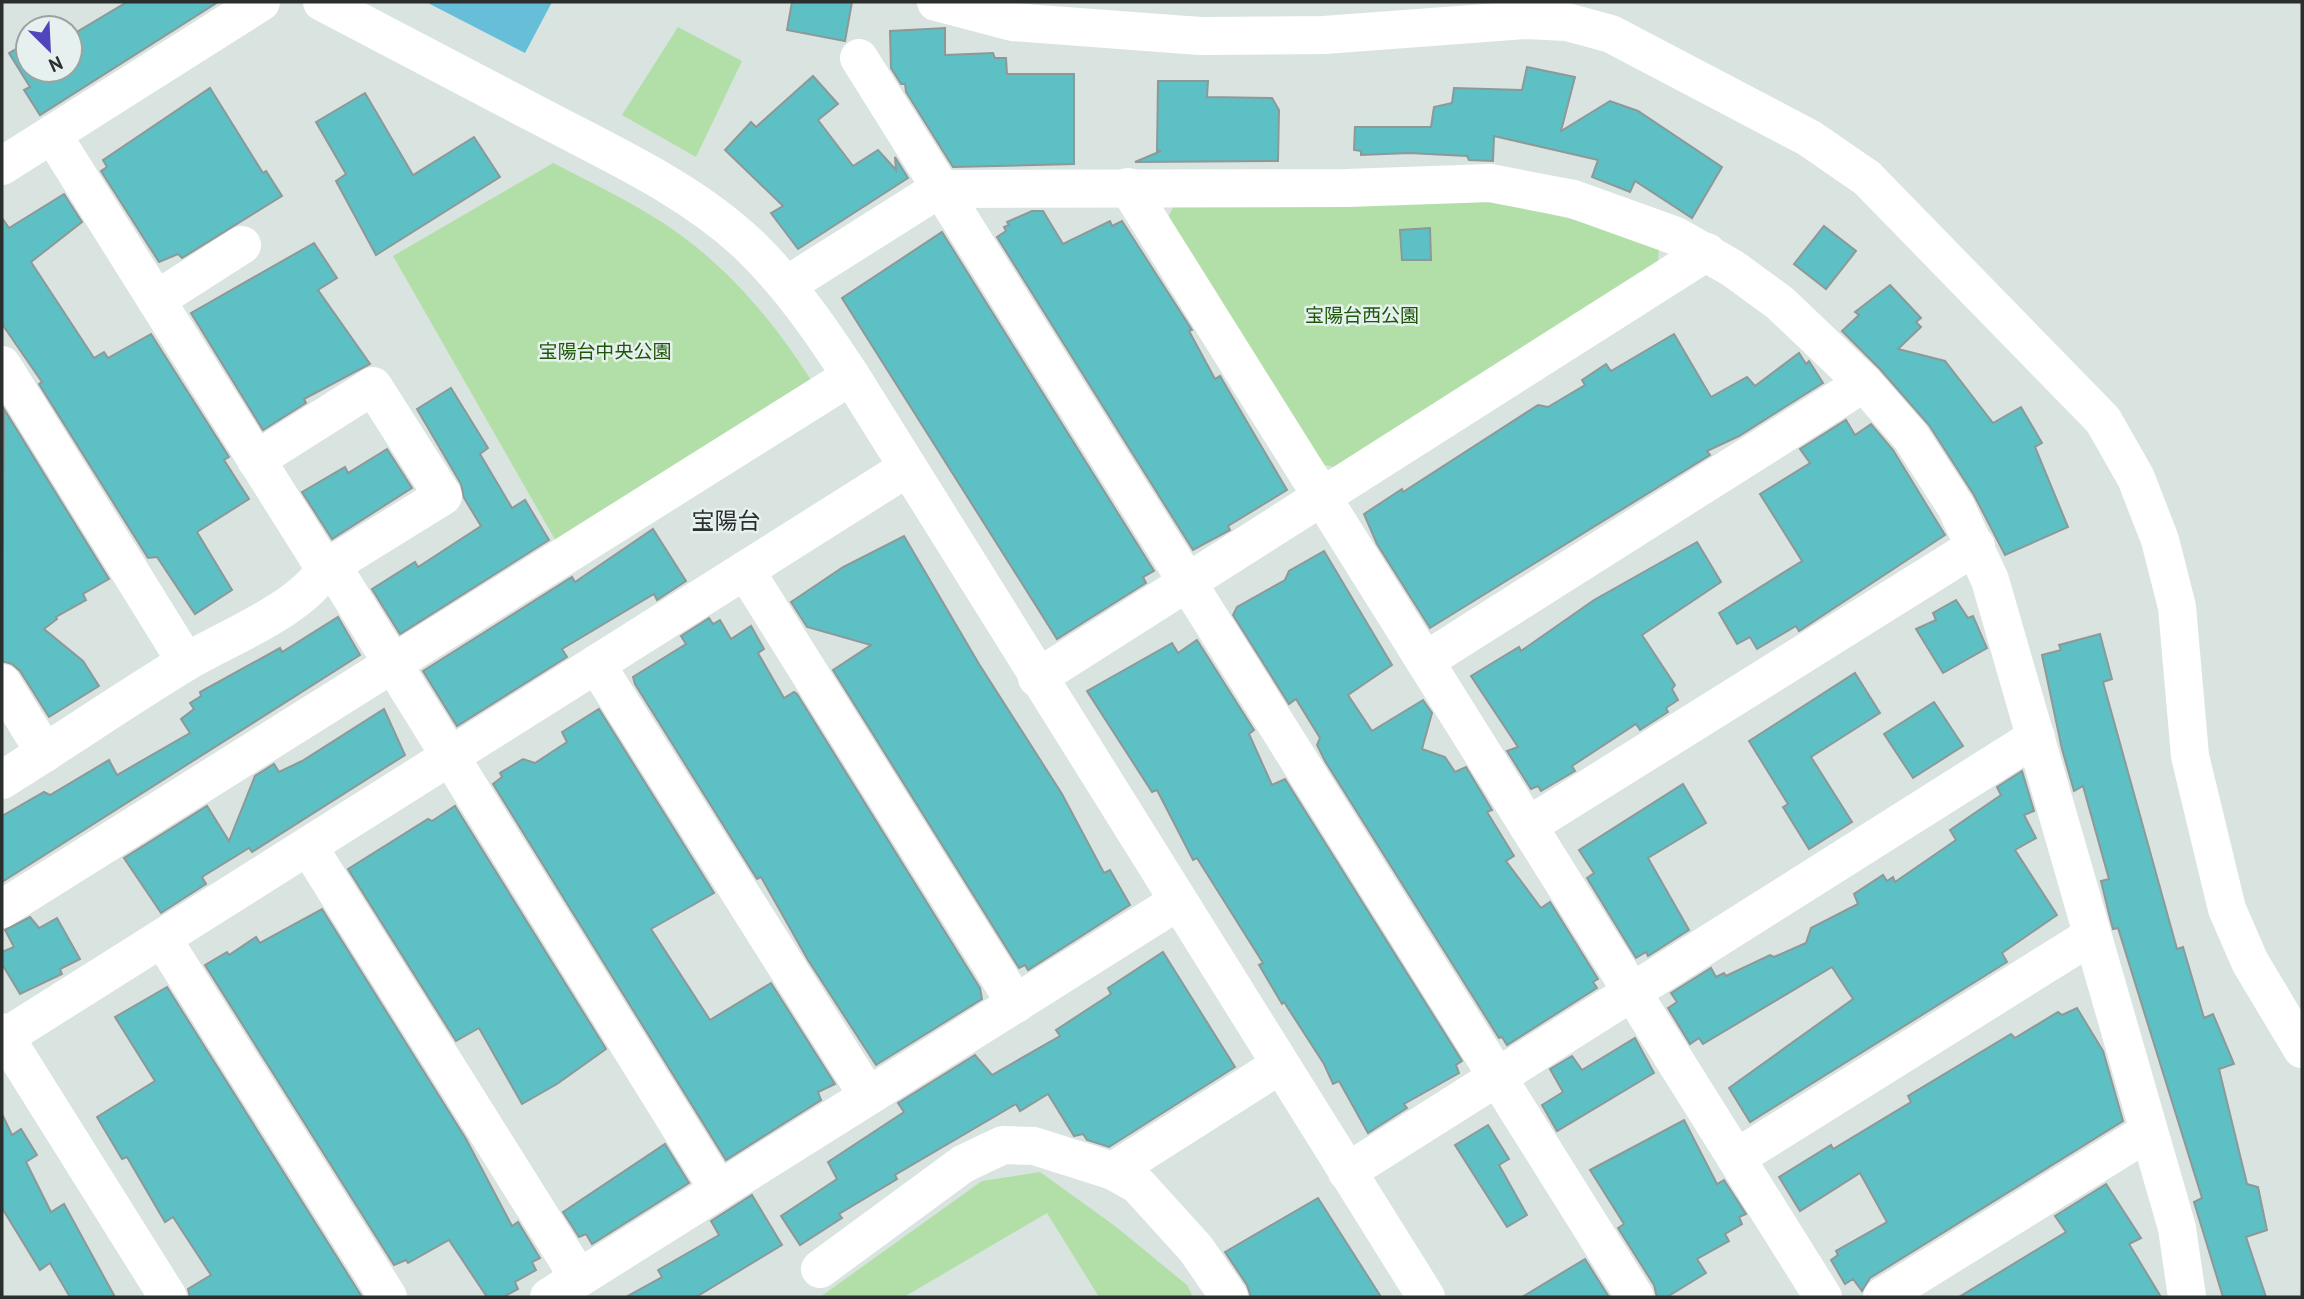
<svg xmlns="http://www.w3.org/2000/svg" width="2304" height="1299" viewBox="0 0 2304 1299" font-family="'PT Sans','Noto Sans JP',sans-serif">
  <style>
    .green { fill: #b2dfa7 }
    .water { fill: #67bed9 }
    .building { fill: #5dc0c5; stroke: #8d9898; stroke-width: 2 }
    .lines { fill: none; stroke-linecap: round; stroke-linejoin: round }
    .minor { stroke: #fff; stroke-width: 38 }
    .labels { text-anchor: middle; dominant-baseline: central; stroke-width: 5; stroke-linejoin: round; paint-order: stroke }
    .park-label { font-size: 19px; fill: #1c5606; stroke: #e6f1ef }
    .quarter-label { font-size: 23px; fill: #2a2e2d; stroke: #e6f1ef }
  </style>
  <rect width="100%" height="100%" fill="#d9e4e1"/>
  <g class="green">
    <path d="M 678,27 L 742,61 L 696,157 L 622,115 Z"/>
    <path d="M 553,163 C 586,180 620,196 652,216 C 719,256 772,318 813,383 L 557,543 L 393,256 Z"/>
    <path d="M 1490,200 L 1613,229 L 1659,247 L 1658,265 L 1339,468 L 1319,464 L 1167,219 L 1176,202 Z"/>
    <path d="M 1040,1172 L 1115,1226 L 1187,1285 L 1193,1297 L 1099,1297 L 1047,1213 L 904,1297 L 820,1297 L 982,1181 Z"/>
  </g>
  <path class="water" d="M 426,2 L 552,2 L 525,53 Z"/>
  <g class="building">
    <path d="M 127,2 L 218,2 L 40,115 L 24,90 L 30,87 L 9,53 L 28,42 L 28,70 L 70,70 L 70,36 Z"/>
    <path d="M 792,2 L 852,2 L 845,41 L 787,30 Z"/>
    <path d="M 945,28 L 945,55 L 993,53 L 995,58 L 1006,58 L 1007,74 L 1074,74 L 1074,164 L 953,167 L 906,92 L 905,84 L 901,84 L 891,68 L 890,31 Z"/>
    <path d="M 1527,67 L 1575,77 L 1561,131 L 1610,101 L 1638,111 L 1722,167 L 1692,218 L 1635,181 L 1630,192 L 1592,177 L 1598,160 L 1494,136 L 1493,161 L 1469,160 L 1467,156 L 1409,153 L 1361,155 L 1361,151 L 1354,150 L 1355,127 L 1431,127 L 1434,107 L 1452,103 L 1454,88 L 1522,90 Z"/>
    <path d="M 813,76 L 838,104 L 818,120 L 853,166 L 878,150 L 896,170 L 895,157 L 908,178 L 798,249 L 771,213 L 783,206 L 725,150 L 751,122 L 756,127 Z"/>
    <path d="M 1158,81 L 1208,81 L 1207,97 L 1272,98 L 1279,110 L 1278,161 L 1135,162 L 1161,151 L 1157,151 Z"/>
    <path d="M 210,88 L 263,173 L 266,171 L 282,196 L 182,258 L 178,254 L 159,262 L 101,171 L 107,167 L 103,160 Z"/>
    <path d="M 365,93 L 413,175 L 474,137 L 500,177 L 376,255 L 336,181 L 346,174 L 316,122 Z"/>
    <path d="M 64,194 L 82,222 L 31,262 L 94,358 L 104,352 L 108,358 L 151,334 L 229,457 L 224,460 L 249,499 L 197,532 L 232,590 L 195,614 L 157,557 L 148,558 L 39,384 L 42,382 L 2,324 L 2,218 L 9,228 Z"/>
    <path d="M 1032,211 L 1043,211 L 1063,244 L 1110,221 L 1112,226 L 1122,221 L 1192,330 L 1189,331 L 1215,379 L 1220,376 L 1287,490 L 1228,526 L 1230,530 L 1193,550 L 997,237 L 1006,231 L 1004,227 L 1009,225 L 1007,222 Z"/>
    <path d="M 1824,226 L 1856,251 L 1826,289 L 1794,264 Z"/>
    <path d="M 1430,228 L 1431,260 L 1402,260 L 1400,230 Z"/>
    <path d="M 942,232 L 1154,571 L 1143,577 L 1146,583 L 1057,639 L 842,298 Z"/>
    <path d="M 314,243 L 337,278 L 318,290 L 370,364 L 304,399 L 306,403 L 263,430 L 191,313 Z"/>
    <path d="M 1890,285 L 1921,318 L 1916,322 L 1921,327 L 1898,349 L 1945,361 L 1993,423 L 2021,407 L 2042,443 L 2035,447 L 2068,527 L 2005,555 L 1974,495 L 1929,425 L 1880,369 L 1842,331 L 1859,315 L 1855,312 Z"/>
    <path d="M 1674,334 L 1711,397 L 1747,377 L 1755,386 L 1799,353 L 1806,364 L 1809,361 L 1823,383 L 1739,436 L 1707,451 L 1710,455 L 1430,628 L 1377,544 L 1364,514 L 1402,489 L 1403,492 L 1538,405 L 1548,407 L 1585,385 L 1582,380 L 1606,364 L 1611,371 Z"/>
    <path d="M 451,388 L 488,448 L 480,454 L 512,508 L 525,500 L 549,540 L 400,634 L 372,589 L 415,562 L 418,567 L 481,526 L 464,498 L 461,484 L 417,409 Z"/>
    <path d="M 4,409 L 109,579 L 83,594 L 86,600 L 56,617 L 57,619 L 44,629 L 83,661 L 99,686 L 49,717 L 20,671 L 12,664 L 2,661 Z"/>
    <path d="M 1846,420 L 1855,435 L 1871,424 L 1893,450 L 1945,535 L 1799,631 L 1796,626 L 1757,649 L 1750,637 L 1737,644 L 1719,613 L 1802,561 L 1760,494 L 1810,463 L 1800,449 Z"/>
    <path d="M 387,449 L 412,488 L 332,539 L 302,492 L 345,467 L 348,473 Z"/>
    <path d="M 653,529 L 686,581 L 657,600 L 654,594 L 562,649 L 567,657 L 457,726 L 423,671 L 572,577 L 575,582 Z"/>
    <path d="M 904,536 L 979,664 L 1062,794 L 1104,873 L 1110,870 L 1130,905 L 1028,970 L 1025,965 L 1019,968 L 833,670 L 871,645 L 807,627 L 791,602 L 843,567 Z"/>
    <path d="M 1697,542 L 1721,582 L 1642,635 L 1675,685 L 1672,689 L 1678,700 L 1666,708 L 1668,712 L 1640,730 L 1636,724 L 1572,766 L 1575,771 L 1541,791 L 1538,786 L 1531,789 L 1507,751 L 1518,747 L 1471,676 L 1519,647 L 1521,651 L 1594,600 Z"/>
    <path d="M 1324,551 L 1392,665 L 1348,695 L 1372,731 L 1423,700 L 1432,713 L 1422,749 L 1445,757 L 1455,772 L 1466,767 L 1492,810 L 1487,812 L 1514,856 L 1506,861 L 1541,908 L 1550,902 L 1598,979 L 1593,982 L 1597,988 L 1507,1045 L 1502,1037 L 1499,1038 L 1325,761 L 1317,745 L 1320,738 L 1296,699 L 1289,704 L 1233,615 L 1237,607 L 1285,580 L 1289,571 Z"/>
    <path d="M 1956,600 L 1968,618 L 1973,616 L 1987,648 L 1943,673 L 1916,629 L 1936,620 L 1933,613 Z"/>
    <path d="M 338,617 L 360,655 L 2,882 L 2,816 L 44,792 L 50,795 L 109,760 L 117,775 L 190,733 L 181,719 L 194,709 L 190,703 L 201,696 L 200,692 L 280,648 L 282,652 Z"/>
    <path d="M 709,618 L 713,624 L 720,620 L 731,639 L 751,626 L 764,649 L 758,653 L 784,698 L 794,692 L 797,694 L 980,988 L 982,999 L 876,1065 L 808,960 L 761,877 L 757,879 L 635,684 L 633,677 L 686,644 L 681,636 Z"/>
    <path d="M 2100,634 L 2112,679 L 2103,682 L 2177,949 L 2183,947 L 2204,1018 L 2213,1014 L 2234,1064 L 2219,1069 L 2247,1184 L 2258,1187 L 2267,1230 L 2246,1237 L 2266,1297 L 2223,1297 L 2194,1202 L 2202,1198 L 2118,928 L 2113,929 L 2109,914 L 2101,881 L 2109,879 L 2083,786 L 2074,791 L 2062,749 L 2042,655 L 2061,650 L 2059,645 Z"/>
    <path d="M 1197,640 L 1254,730 L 1249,734 L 1272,785 L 1285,779 L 1462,1061 L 1456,1065 L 1459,1073 L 1404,1104 L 1407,1108 L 1368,1133 L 1339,1081 L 1333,1084 L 1324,1064 L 1284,1002 L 1282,1004 L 1259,965 L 1263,963 L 1197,858 L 1193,860 L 1157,790 L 1152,792 L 1087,691 L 1172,643 L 1178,653 Z"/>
    <path d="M 1855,673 L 1880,713 L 1811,757 L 1852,822 L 1809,849 L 1783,807 L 1788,804 L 1749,741 Z"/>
    <path d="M 1934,702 L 1963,746 L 1913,778 L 1884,734 Z"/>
    <path d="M 384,709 L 405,755 L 252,852 L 249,848 L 202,877 L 206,884 L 161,913 L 124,858 L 207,806 L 229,841 L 255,776 L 274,764 L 279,772 L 302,761 Z"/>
    <path d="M 599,709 L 714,893 L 651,929 L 710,1020 L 771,983 L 835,1084 L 818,1092 L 821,1100 L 726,1160 L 493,784 L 502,777 L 500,773 L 523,759 L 535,763 L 567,742 L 562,732 Z"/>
    <path d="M 2022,771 L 2034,811 L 2024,815 L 2036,838 L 2015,850 L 2057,915 L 2002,953 L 2007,962 L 1750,1122 L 1729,1088 L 1853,999 L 1832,967 L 1703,1044 L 1699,1038 L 1690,1044 L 1668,1008 L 1677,1002 L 1671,993 L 1711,968 L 1716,977 L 1724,973 L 1726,976 L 1770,955 L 1774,957 L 1806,943 L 1811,928 L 1858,904 L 1854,894 L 1883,875 L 1887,881 L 1893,877 L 1895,882 L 1956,840 L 1950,830 L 2001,795 L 1997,787 Z"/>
    <path d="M 1683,784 L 1706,823 L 1648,858 L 1689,930 L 1648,956 L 1646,952 L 1636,958 L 1587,878 L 1594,873 L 1579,850 Z"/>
    <path d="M 455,806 L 606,1049 L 557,1084 L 522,1104 L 479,1028 L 456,1041 L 348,869 L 428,819 L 432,821 Z"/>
    <path d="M 322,909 L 466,1139 L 512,1226 L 518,1222 L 540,1258 L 532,1262 L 536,1270 L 515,1282 L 518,1289 L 503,1297 L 487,1297 L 449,1240 L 408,1263 L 406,1260 L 394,1265 L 205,965 L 227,952 L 229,955 L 256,937 L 260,943 Z"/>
    <path d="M 30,917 L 39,928 L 57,918 L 80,959 L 60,969 L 62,974 L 20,994 L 2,964 L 2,952 L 14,947 L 5,930 Z"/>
    <path d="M 1163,952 L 1235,1067 L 1109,1147 L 1087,1140 L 1083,1134 L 1074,1136 L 1048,1094 L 1020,1111 L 1016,1104 L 895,1175 L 897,1179 L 839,1214 L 842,1218 L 800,1245 L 781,1216 L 837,1179 L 828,1162 L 904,1112 L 898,1103 L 975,1055 L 992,1075 L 1060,1036 L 1056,1030 L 1111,994 L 1108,988 Z"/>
    <path d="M 167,987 L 362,1297 L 190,1297 L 188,1289 L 211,1275 L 173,1217 L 165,1222 L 127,1157 L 122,1159 L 97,1117 L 155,1081 L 115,1017 Z"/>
    <path d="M 2077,1008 L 2103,1051 L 2123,1121 L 1870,1278 L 1862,1291 L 1853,1279 L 1845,1284 L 1831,1260 L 1838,1255 L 1836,1251 L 1887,1222 L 1860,1173 L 1800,1211 L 1779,1177 L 1831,1145 L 1833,1149 L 1911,1102 L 1908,1096 L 2011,1034 L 2015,1038 L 2058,1012 L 2062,1015 Z"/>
    <path d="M 1635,1038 L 1654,1073 L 1557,1131 L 1542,1105 L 1563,1092 L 1550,1069 L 1572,1056 L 1582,1070 Z"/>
    <path d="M 2,1114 L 12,1135 L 21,1129 L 37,1155 L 26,1162 L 51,1212 L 64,1204 L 115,1297 L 70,1297 L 50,1263 L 40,1270 L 2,1208 Z"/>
    <path d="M 1684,1120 L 1717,1184 L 1724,1180 L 1746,1214 L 1739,1217 L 1742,1224 L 1725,1234 L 1729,1241 L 1697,1259 L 1706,1273 L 1667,1297 L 1657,1297 L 1654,1285 L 1618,1228 L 1624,1224 L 1590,1170 Z"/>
    <path d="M 1488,1125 L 1509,1159 L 1499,1165 L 1527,1215 L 1507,1227 L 1455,1145 Z"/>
    <path d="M 665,1144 L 689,1183 L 592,1244 L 586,1234 L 579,1237 L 563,1212 Z"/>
    <path d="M 2106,1184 L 2141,1238 L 2129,1244 L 2161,1297 L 1959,1297 L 2066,1232 L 2055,1216 Z"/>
    <path d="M 752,1195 L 782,1245 L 696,1297 L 626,1297 L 662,1277 L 658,1270 L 719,1235 L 711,1221 Z"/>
    <path d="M 1318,1198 L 1381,1297 L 1251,1297 L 1247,1285 L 1225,1252 Z"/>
    <path d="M 1585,1259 L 1609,1297 L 1522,1297 Z"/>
  </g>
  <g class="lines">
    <g class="minor">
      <path d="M 322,2 C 399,42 476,82 553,123 C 620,158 695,193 750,246 C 790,285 821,330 851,376 L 1426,1297"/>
      <path d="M 936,2 L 1012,22 L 1200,36 L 1324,35 L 1526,20 L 1567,22 L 1611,34 L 1809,138 L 1867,178 L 2103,420 L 2136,478 L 2160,540 L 2177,607 L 2190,756 L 2227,909 L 2250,962 L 2302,1049"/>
      <path d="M 859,58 L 1635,1297"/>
      <path d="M 52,134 L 325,569 L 342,582 L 719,1190"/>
      <path d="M 2,166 L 261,2"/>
      <path d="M 1128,187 L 1823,1297"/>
      <path d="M 787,285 L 939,189 L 1347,188 L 1490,183 L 1573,199 L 1676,236 L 1732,268 L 1780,303 L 1864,383 L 1911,437 L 1956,507 L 1990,580 L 2177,1228 L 2187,1297"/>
      <path d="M 156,300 L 242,245"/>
      <path d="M 2,365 L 186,662"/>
      <path d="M 745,570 L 1016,1004"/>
      <path d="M 1425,661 L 1864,383"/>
      <path d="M 596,664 L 868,1096"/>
      <path d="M 1037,678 L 1707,252"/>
      <path d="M 2,683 L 45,753"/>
      <path d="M 2,780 C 63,742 122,701 183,664 C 224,639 301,610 325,569 L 443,496 L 373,386 L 256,460"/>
      <path d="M 1528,826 L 1976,546"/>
      <path d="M 308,846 L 579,1278"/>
      <path d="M 2,909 L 851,376"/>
      <path d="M 162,938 L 388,1297"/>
      <path d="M 2,1032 L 168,1297"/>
      <path d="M 5,1037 L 907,468"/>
      <path d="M 1736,1158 L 2091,936"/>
      <path d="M 1113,1171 L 1280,1065"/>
      <path d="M 1347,1172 L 2036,737"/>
      <path d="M 820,1269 L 963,1164 L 1003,1145 L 1034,1146 L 1113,1171 L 1138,1185 L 1196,1249 L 1229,1297"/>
      <path d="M 549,1297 L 1177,902"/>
      <path d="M 1882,1297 L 2148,1132"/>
    </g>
  </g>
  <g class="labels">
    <g class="park-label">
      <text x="1362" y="315">宝陽台西公園</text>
      <text x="605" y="351">宝陽台中央公園</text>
    </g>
    <g class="quarter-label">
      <text x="726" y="520">宝陽台</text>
    </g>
  </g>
  <rect width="2304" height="1299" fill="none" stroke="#2a2e2d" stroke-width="7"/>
  <g transform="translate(49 49) rotate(156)"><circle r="33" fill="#e6f1ef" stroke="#9ba3a1" stroke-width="2"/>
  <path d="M0-5L12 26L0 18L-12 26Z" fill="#4f45bc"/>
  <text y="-10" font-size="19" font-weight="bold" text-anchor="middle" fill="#2a2e2d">N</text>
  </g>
</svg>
